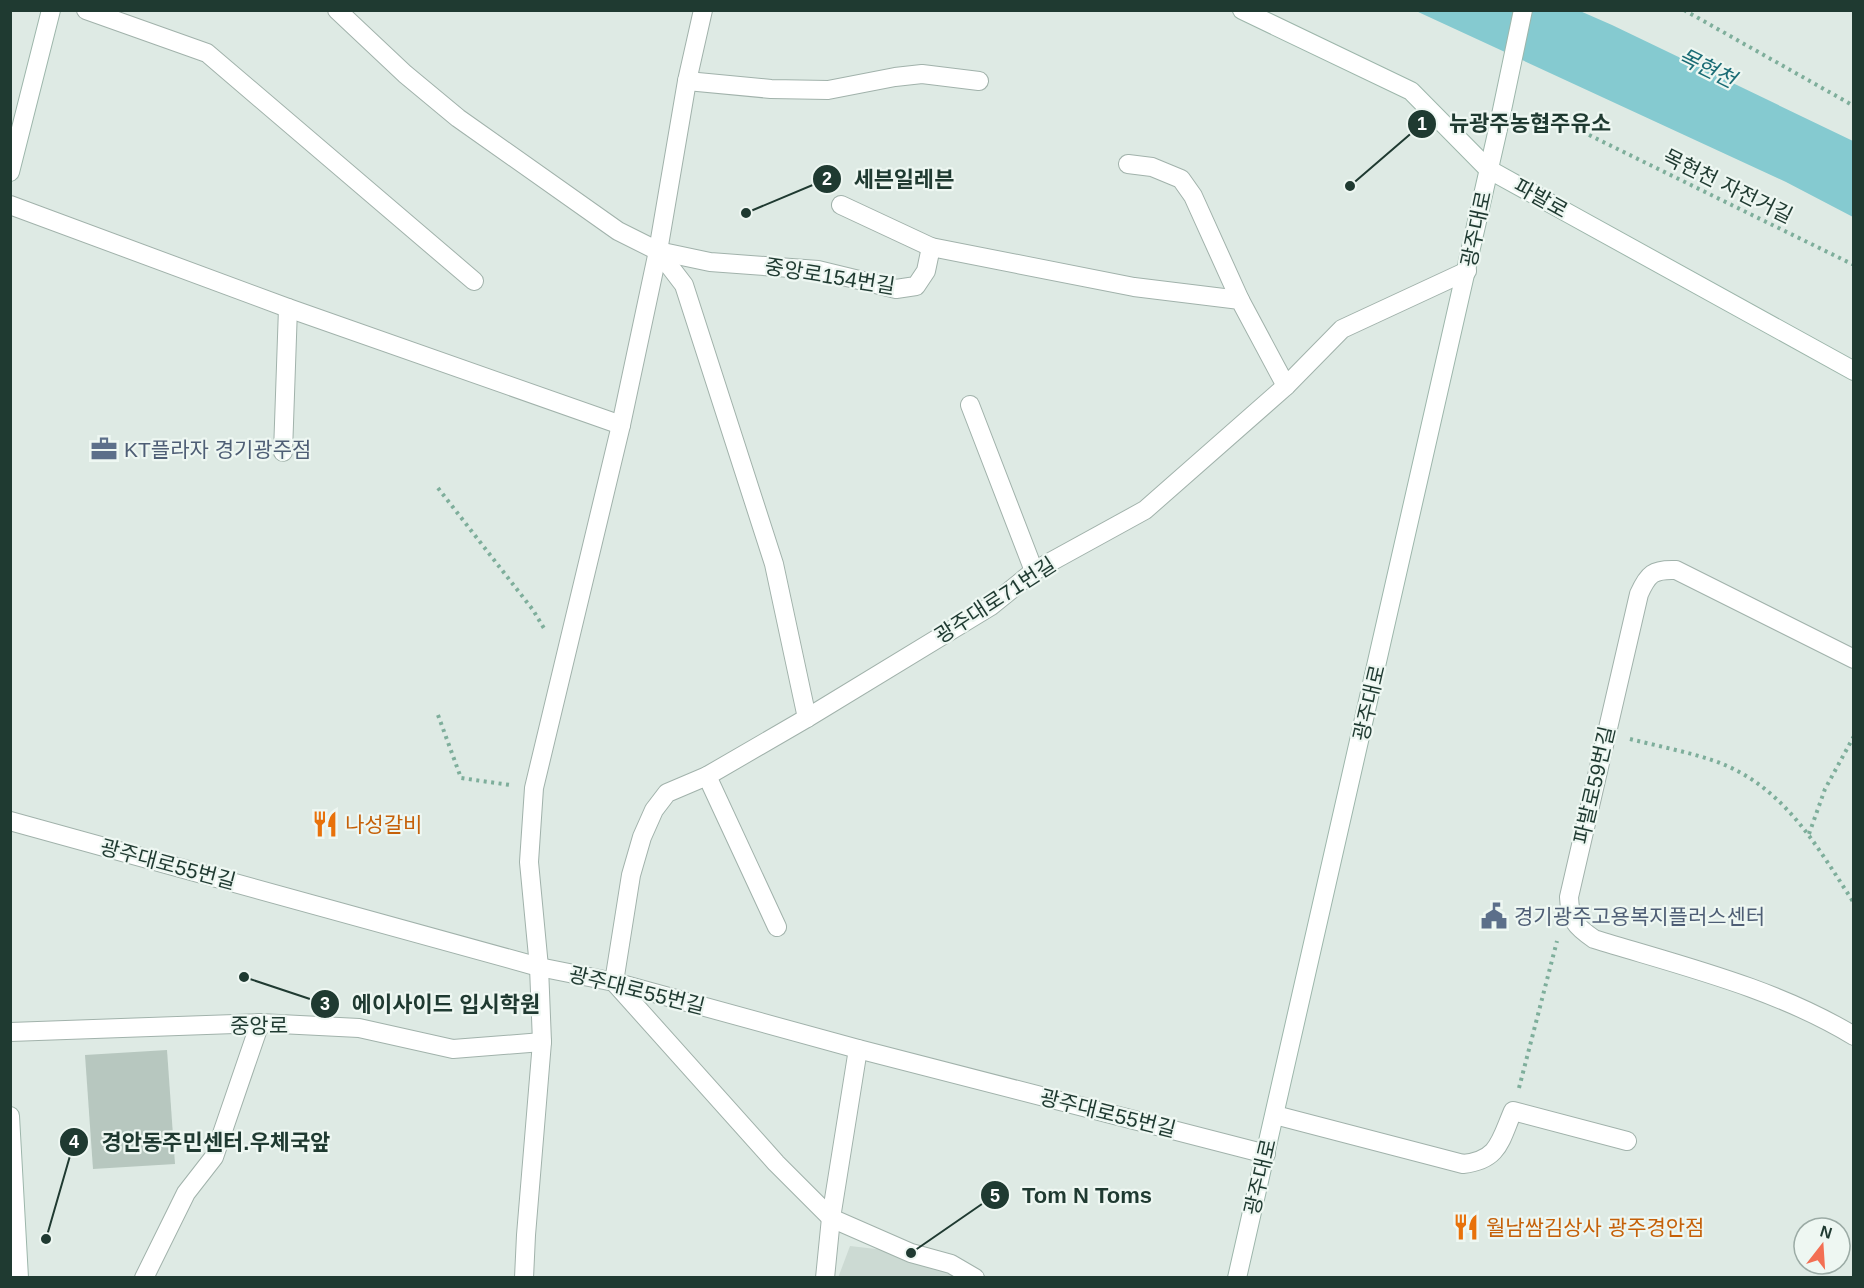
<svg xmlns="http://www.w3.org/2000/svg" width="1864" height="1288" viewBox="0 0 1864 1288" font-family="Helvetica,'Noto Sans KR',sans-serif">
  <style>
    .built { fill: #ccdad3 }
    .water { fill: #85cad0 }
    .building { fill: #b7c7bf }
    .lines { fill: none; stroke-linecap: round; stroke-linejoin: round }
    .lane-casing { stroke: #a1b2ab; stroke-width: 20 }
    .street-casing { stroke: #a1b2ab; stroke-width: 20 }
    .secondary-casing { stroke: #9db6ab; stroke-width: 20 }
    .path { stroke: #7eae9b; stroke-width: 4; stroke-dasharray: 3 4.5; stroke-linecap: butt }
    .lane { stroke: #fff; stroke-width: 18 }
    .street { stroke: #fff; stroke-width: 18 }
    .secondary { stroke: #fff; stroke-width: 18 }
    .secondary-bridge-casing { stroke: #9db6ab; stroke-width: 20; stroke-linecap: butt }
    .secondary-bridge { stroke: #fff; stroke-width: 18 }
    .labels { text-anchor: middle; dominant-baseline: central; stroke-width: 4.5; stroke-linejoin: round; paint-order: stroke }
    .street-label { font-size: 21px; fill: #1f3a31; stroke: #eef7f2 }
    .service-label { font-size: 21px; fill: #4e5e75; stroke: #eef7f2; text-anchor: start }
    .food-label { font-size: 21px; fill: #c56008; stroke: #eef7f2; text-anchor: start }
    .water-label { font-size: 22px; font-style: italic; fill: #1a6c75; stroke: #eef7f2 }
    .leader { fill: none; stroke: #1f3a31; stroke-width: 2 }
    .callout-dot { fill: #1f3a31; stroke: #eef7f2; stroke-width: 2 }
    .mark-label { font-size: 18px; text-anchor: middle; font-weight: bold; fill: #fff }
    .callout-label { font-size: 22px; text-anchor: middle; font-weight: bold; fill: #1f3a31; stroke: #eef7f2; stroke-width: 4.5; stroke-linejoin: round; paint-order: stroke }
  </style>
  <rect width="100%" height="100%" fill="#deeae4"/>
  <path class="built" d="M 850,1246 L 911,1253 L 959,1278 L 838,1278 Z"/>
  <path class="water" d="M 1416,11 L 1580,11 L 1612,25 L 1853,141 L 1853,217 L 1786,182 Z"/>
  <path class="building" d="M 167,1050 L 175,1164 L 93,1169 L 85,1055 Z"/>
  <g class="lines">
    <g class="lane-casing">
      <g id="lane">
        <path d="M 10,1032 L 260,1023 L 359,1028 L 453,1049 L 542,1042"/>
        <path d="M 1275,1115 L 1463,1164 C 1499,1160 1500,1141 1513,1111 L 1627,1141"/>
        <path d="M 825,1278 L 831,1218 L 858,1049"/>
      </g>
    </g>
    <g class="street-casing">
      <g id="street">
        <path d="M 86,10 L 207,53 L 474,281"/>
        <path d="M 337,10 L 405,74 L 458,118 L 618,231 L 658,251 L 710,262 L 818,270 L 896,289 L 916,286 L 926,271 L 931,247 L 1134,287 L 1240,300 L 1286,386"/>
        <path d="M 687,81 L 771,89 L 828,90 L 895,77 L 922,74 L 979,81"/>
        <path d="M 1128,164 L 1152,167 L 1181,179 L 1193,196 L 1240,300"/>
        <path d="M 10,205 L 288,308 L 621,425"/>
        <path d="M 841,205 L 931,247"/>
        <path d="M 658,251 L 684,285 L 774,564 L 807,718"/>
        <path d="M 970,405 L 1034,571"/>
        <path d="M 283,452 L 288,308"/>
        <path d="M 1854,659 L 1676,570 C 1653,569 1648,574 1639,594 L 1569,897 C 1570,920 1575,926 1594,939 C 1682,966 1775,988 1854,1036"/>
        <path d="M 707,776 L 777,927"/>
        <path d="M 10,821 L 539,967 L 614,982 L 858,1049 L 1266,1154"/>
        <path d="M 144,1278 L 186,1193 L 214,1157 L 260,1023"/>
        <path d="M 524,1278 L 526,1235 L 542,1042 L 539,967 L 529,862 L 534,788 L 621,425 L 658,251 L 687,81 L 703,10"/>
        <path d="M 975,1278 L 951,1264 L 911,1253 L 831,1218 L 776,1163 L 614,982 L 631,875 L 642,837 L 654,810 L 667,793 L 707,776 L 807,718 L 991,606 L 1034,571 L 1145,510 L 1286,386 L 1342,329 L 1467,271"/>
      </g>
    </g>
    <g class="secondary-casing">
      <g id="secondary">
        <path d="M 1242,10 L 1411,91 L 1488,169 L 1854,371"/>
        <path d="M 10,172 L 51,10"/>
        <path d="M 10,1116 L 19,1278"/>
        <path d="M 1237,1278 L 1498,129"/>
      </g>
    </g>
    <g class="path">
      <path d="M 1684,10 L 1854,106"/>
      <path d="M 1589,135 L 1854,265"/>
      <path d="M 438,488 L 533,610 L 545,630"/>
      <path d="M 438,715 L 461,778 L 510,785"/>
      <path d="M 1630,739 C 1658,746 1688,752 1715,761 C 1784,786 1816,845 1854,903"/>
      <path d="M 1809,834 L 1825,789 L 1854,736"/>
      <path d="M 1519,1088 L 1557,941"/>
    </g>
    <use href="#lane" class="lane"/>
    <use href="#street" class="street"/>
    <use href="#secondary" class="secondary"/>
    <g class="secondary-bridge-casing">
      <path id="secondary-bridge" d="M 1498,129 L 1523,10"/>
    </g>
    <use href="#secondary-bridge" class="secondary-bridge"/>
  </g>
  <defs>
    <g id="office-bare" transform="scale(2.07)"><path d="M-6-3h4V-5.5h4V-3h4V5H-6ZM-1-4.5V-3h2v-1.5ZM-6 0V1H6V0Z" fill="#5c6f8a" stroke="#eef7f2" stroke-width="2.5" paint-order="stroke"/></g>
    <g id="restaurant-bare" transform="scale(2.07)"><path d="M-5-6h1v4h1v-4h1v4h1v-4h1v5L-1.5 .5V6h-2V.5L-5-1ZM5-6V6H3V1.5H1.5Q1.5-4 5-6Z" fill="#e8710a" stroke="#eef7f2" stroke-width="2.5" paint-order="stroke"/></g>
    <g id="civic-bare" transform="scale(2.07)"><path d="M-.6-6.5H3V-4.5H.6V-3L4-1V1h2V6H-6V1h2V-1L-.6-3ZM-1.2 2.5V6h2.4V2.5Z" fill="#5c6f8a" stroke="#eef7f2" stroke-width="2.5" paint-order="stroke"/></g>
  </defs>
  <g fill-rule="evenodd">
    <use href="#office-bare" x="104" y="449"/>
    <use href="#restaurant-bare" x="325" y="824"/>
    <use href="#civic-bare" x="1494" y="916"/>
    <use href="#restaurant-bare" x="1466" y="1227"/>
  </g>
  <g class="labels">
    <g class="street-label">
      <text transform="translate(1728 186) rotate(26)">목현천 자전거길</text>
      <text transform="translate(1541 198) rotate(29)">파발로</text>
      <text transform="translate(1476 229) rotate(-78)">광주대로</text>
      <text transform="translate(830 276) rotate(9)">중앙로154번길</text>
      <text transform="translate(995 600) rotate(-33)">광주대로71번길</text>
      <text transform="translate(1369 703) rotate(-77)">광주대로</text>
      <text transform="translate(1594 785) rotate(-77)">파발로59번길</text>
      <text transform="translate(168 864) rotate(15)">광주대로55번길</text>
      <text transform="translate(637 990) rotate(14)">광주대로55번길</text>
      <text x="259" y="1025">중앙로</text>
      <text transform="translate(1108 1113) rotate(14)">광주대로55번길</text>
      <text transform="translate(1260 1177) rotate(-77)">광주대로</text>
    </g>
    <g class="service-label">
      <text x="124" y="449">KT플라자 경기광주점</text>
      <text x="1514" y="916">경기광주고용복지플러스센터</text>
    </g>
    <g class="food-label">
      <text x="345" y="824">나성갈비</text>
      <text x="1486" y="1227">월남쌈김상사 광주경안점</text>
    </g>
    <g class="water-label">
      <text transform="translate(1707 68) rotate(26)">목현천</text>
    </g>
  </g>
  <path class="leader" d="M1350 186L1422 124M746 213L827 179M244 977L325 1004M46 1239L74 1142M911 1253L995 1195"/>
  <g class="callout-dot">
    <circle cx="1350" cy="186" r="6"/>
    <circle cx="746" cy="213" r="6"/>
    <circle cx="244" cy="977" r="6"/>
    <circle cx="46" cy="1239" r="6"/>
    <circle cx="911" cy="1253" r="6"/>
    <circle cx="1422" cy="124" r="15"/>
    <circle cx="827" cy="179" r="15"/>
    <circle cx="325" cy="1004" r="15"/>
    <circle cx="74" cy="1142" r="15"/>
    <circle cx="995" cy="1195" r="15"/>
  </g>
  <g class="mark-label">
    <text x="1422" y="130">1</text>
    <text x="827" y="185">2</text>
    <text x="325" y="1010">3</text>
    <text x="74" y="1148">4</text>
    <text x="995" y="1202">5</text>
  </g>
  <g class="callout-label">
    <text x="1530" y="131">뉴광주농협주유소</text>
    <text x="904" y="187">세븐일레븐</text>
    <text x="446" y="1012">에이사이드 입시학원</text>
    <text x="216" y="1150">경안동주민센터.우체국앞</text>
    <text x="1087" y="1203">Tom N Toms</text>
  </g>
  <rect width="1864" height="1288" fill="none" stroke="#1f3a31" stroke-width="24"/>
  <g transform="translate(1822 1246) rotate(17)"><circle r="28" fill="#eef7f2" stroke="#9baba5" stroke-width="1.5"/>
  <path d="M0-4.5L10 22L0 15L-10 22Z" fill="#f36f53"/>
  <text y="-9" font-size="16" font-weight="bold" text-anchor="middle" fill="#1f3a31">N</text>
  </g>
</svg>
